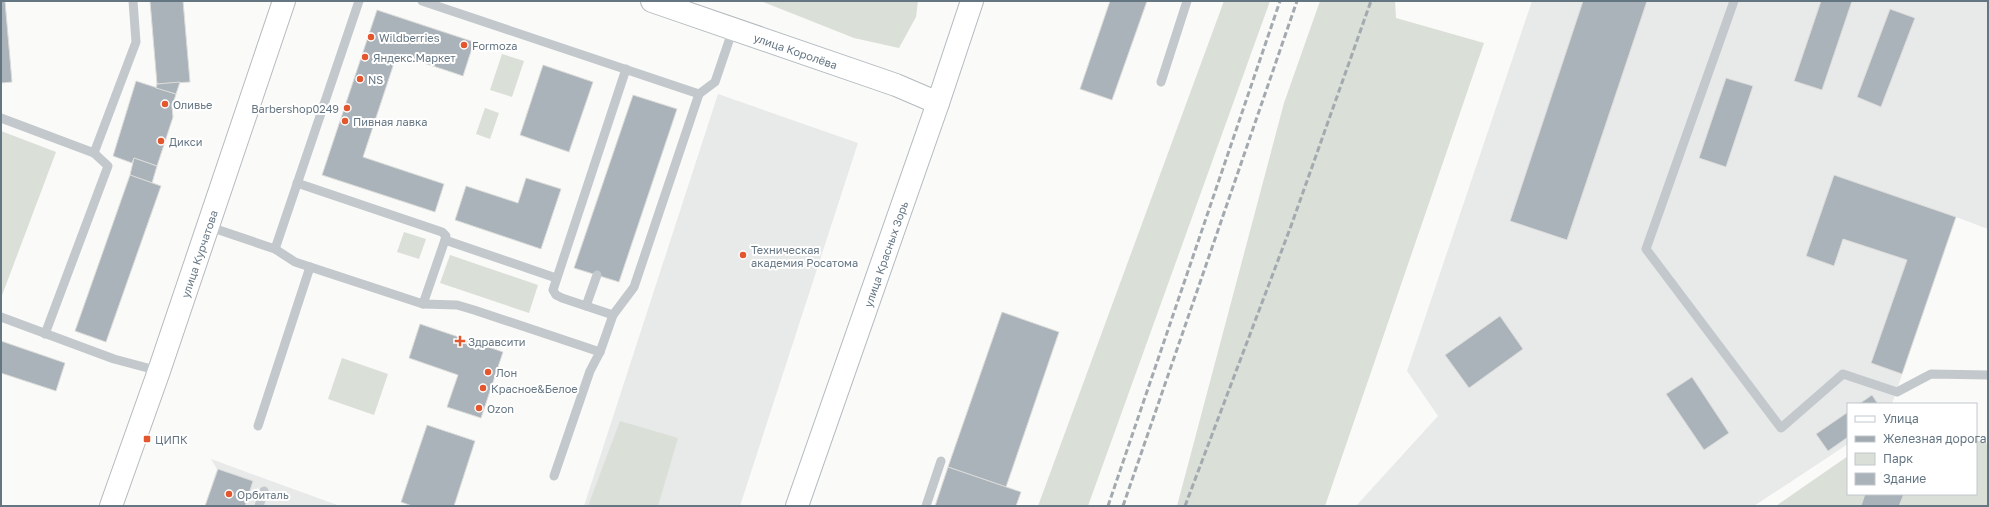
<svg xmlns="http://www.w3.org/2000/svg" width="1989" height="507" viewBox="0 0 1989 507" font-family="'Golos Text',sans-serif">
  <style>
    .built { fill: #e8e9e9 }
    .green { fill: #dadfd7 }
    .building { fill: #aab3b9; stroke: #dcdcda }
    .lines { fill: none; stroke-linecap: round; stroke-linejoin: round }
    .secondary-casing { stroke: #b3babf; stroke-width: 24 }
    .primary-casing { stroke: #b5babe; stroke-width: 24 }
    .lane { stroke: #c3c8cc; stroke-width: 9 }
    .secondary { stroke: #fff; stroke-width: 22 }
    .primary { stroke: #fff; stroke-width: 22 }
    .rail { stroke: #a2aab0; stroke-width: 3; stroke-dasharray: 6 3; stroke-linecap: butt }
    .poi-dot { fill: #e4572e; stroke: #fff; stroke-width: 1.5 }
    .labels { text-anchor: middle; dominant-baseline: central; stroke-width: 4; stroke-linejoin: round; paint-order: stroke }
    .poi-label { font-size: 11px; fill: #657683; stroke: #fff; text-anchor: start }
    .street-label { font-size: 11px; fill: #657683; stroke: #fff }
  </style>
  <rect width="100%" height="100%" fill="#fafaf8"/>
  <g class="built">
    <path d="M 1532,1 L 1988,1 L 1988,229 L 1956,217 L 1892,404 L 1848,404 L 1848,444 L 1754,506 L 1356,506 L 1438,416 L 1407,371 Z"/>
    <path d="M 718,94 L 858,143 L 740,506 L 584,506 Z"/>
    <path d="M 211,459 L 340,506 L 205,506 L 217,469 Z"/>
  </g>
  <g class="green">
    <path d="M 761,1 L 918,1 L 916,17 L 899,48 L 854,38 Z"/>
    <path d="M 1224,1 L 1270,1 L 1088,506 L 1038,506 Z"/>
    <path d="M 1320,1 L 1395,1 L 1396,18 L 1484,43 L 1325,506 L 1177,506 L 1284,103 Z"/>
    <path d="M 502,54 L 524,61 L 512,97 L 490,90 Z"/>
    <path d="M 485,108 L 499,113 L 490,139 L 476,134 Z"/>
    <path d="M 1,131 L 56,152 L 1,298 Z"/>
    <path d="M 404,232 L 426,239 L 419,259 L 397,252 Z"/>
    <path d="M 450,255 L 538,285 L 529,313 L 440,283 Z"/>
    <path d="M 342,358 L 388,374 L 374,415 L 328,399 Z"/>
    <path d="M 620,421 L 678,438 L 658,506 L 588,506 Z"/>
    <path d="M 1976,440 L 1988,444 L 1988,506 L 1776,506 L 1848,456 L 1848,494 L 1976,494 Z"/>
  </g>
  <g class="building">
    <path d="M 1,1 L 5,1 L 12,82 L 1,83 Z"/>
    <path d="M 150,1 L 183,1 L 190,82 L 157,84 Z"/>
    <path d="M 1110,1 L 1147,1 L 1112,100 L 1080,89 Z"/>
    <path d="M 1583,1 L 1647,1 L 1567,240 L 1510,221 Z"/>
    <path d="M 1821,1 L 1852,1 L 1822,90 L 1794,81 Z"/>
    <path d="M 1890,9 L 1915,18 L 1881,107 L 1857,97 Z"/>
    <path d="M 377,10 L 474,42 L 463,76 L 397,54 L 363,157 L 444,184 L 435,212 L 322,175 Z"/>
    <path d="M 543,65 L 593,82 L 569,152 L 520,135 Z"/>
    <path d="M 1726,78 L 1753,86 L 1726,167 L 1699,158 Z"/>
    <path d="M 136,81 L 176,94 L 172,107 L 173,117 L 157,166 L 134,158 L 132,163 L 113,156 Z"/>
    <path d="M 180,82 L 176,94 L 156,88 L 157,84 Z"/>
    <path d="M 633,95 L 677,109 L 619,282 L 574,268 Z"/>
    <path d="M 134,158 L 157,166 L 152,183 L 130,175 Z"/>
    <path d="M 130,175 L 161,186 L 106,342 L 75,331 Z"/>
    <path d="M 1834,175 L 1956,217 L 1902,374 L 1871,363 L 1907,260 L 1843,239 L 1834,266 L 1806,256 Z"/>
    <path d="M 526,178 L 561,189 L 541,249 L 455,220 L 466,186 L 518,203 Z"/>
    <path d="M 1002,312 L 1059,332 L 1006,487 L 948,467 Z"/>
    <path d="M 1500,316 L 1523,349 L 1469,388 L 1445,355 Z"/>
    <path d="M 420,324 L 503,352 L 481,418 L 447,407 L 458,375 L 409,358 Z"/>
    <path d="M 1,341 L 65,363 L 56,391 L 1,373 Z"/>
    <path d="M 1692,377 L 1729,433 L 1704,450 L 1666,394 Z"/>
    <path d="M 1872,395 L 1878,404 L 1859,404 Z"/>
    <path d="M 1848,412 L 1848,437 L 1828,451 L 1816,434 Z"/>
    <path d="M 427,425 L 475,441 L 454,506 L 412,506 L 401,502 Z"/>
    <path d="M 948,467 L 1021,492 L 1016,506 L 935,506 Z"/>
    <path d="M 218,469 L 253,481 L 245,506 L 205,506 Z"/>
    <path d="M 1865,494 L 1904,494 L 1899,506 L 1861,506 Z"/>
  </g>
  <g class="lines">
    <g class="secondary-casing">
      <g id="secondary">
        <path id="s1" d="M 652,1 L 896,85 L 938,103"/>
        <path id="s2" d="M 797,506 L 938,103 L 972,1"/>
      </g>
    </g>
    <g class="primary-casing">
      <g id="primary">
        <path id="s3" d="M 111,506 L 159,371 L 284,1"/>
      </g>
    </g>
    <g class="lane">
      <path d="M 422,1 L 699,94 L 715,82 L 733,29"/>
      <path d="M 1734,1 L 1646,249 L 1781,428 L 1843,374 L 1897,392 L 1931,374 L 1988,375"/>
      <path d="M 1161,82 L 1187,1"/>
      <path d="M 1,118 L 94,153 L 136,42 L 133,1"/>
      <path d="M 297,183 L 442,232 L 446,236 L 445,240"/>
      <path d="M 207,226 L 275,249 L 359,1"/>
      <path d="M 275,249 L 295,262 L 423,304 L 457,305 L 474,310 L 600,352"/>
      <path d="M 423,304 L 445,240 L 556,278"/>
      <path d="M 586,306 L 597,275"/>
      <path d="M 613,315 L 562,298 L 556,295 L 553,290 L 626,69"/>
      <path d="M 1,317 L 114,359 L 159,371"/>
      <path d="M 45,334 L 108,166 L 94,153"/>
      <path d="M 258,426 L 310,267"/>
      <path d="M 554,476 L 590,371 L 600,352 L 613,315 L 634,287 L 699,94"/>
      <path d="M 259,506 L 264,491"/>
      <path d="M 926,506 L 941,461"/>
    </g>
    <use href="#secondary" class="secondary"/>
    <use href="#primary" class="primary"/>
    <g class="rail">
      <path d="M 1108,506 L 1280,1"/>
      <path d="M 1123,506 L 1297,1"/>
      <path d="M 1185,506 L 1291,226 L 1371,1"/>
    </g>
  </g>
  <g class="poi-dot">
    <circle cx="371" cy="37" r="4"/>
    <circle cx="464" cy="45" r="4"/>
    <circle cx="365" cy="57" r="4"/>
    <circle cx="360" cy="79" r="4"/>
    <circle cx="165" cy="104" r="4"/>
    <circle cx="347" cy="108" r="4"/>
    <circle cx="345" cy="121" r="4"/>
    <circle cx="161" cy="141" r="4"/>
    <circle cx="743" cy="255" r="4"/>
    <path d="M458 335h4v4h4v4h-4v4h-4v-4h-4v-4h4z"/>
    <circle cx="488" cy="372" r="4"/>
    <circle cx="483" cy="388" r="4"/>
    <circle cx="479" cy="408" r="4"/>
    <rect x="143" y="435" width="8" height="8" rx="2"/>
    <circle cx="229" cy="494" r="4"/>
  </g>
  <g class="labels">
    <g class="poi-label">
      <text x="379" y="37">Wildberries</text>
      <text x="472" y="45">Formoza</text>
      <text x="373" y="57">Яндекс.Маркет</text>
      <text x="368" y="79">NS</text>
      <text x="173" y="104">Оливье</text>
      <text x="339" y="108" text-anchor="end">Barbershop0249</text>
      <text x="353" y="121">Пивная лавка</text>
      <text x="169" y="141">Дикси</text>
      <text x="751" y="249">Техническая<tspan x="751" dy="13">академия Росатома</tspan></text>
      <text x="468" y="341">Здравсити</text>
      <text x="496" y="372">Лон</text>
      <text x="491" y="388">Красное&amp;Белое</text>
      <text x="487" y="408">Ozon</text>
      <text x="155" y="439">ЦИПК</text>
      <text x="237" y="494">Орбиталь</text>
    </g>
    <g class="street-label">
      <text stroke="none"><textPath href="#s1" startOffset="152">улица Королёва</textPath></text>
      <text stroke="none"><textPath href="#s3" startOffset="267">улица Курчатова</textPath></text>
      <text stroke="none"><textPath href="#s2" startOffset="267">улица Красных Зорь</textPath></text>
    </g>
  </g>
  <rect width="1989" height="507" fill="none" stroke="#657683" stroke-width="4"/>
  <rect x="1847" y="403" width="130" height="92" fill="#ffffff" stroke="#c1c8cd"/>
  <rect x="1855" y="416" width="20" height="6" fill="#ffffff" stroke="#c1c8cd"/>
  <text x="1883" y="423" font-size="12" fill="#657683">Улица</text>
  <rect x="1855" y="436" width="20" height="6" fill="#a2aab0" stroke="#c1c8cd"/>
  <text x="1883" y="443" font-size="12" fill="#657683">Железная дорога</text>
  <rect x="1855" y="453" width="20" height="12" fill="#dadfd7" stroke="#c1c8cd"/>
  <text x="1883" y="463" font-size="12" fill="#657683">Парк</text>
  <rect x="1855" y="473" width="20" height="12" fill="#aab3b9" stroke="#c1c8cd"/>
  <text x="1883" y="483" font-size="12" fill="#657683">Здание</text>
</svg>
